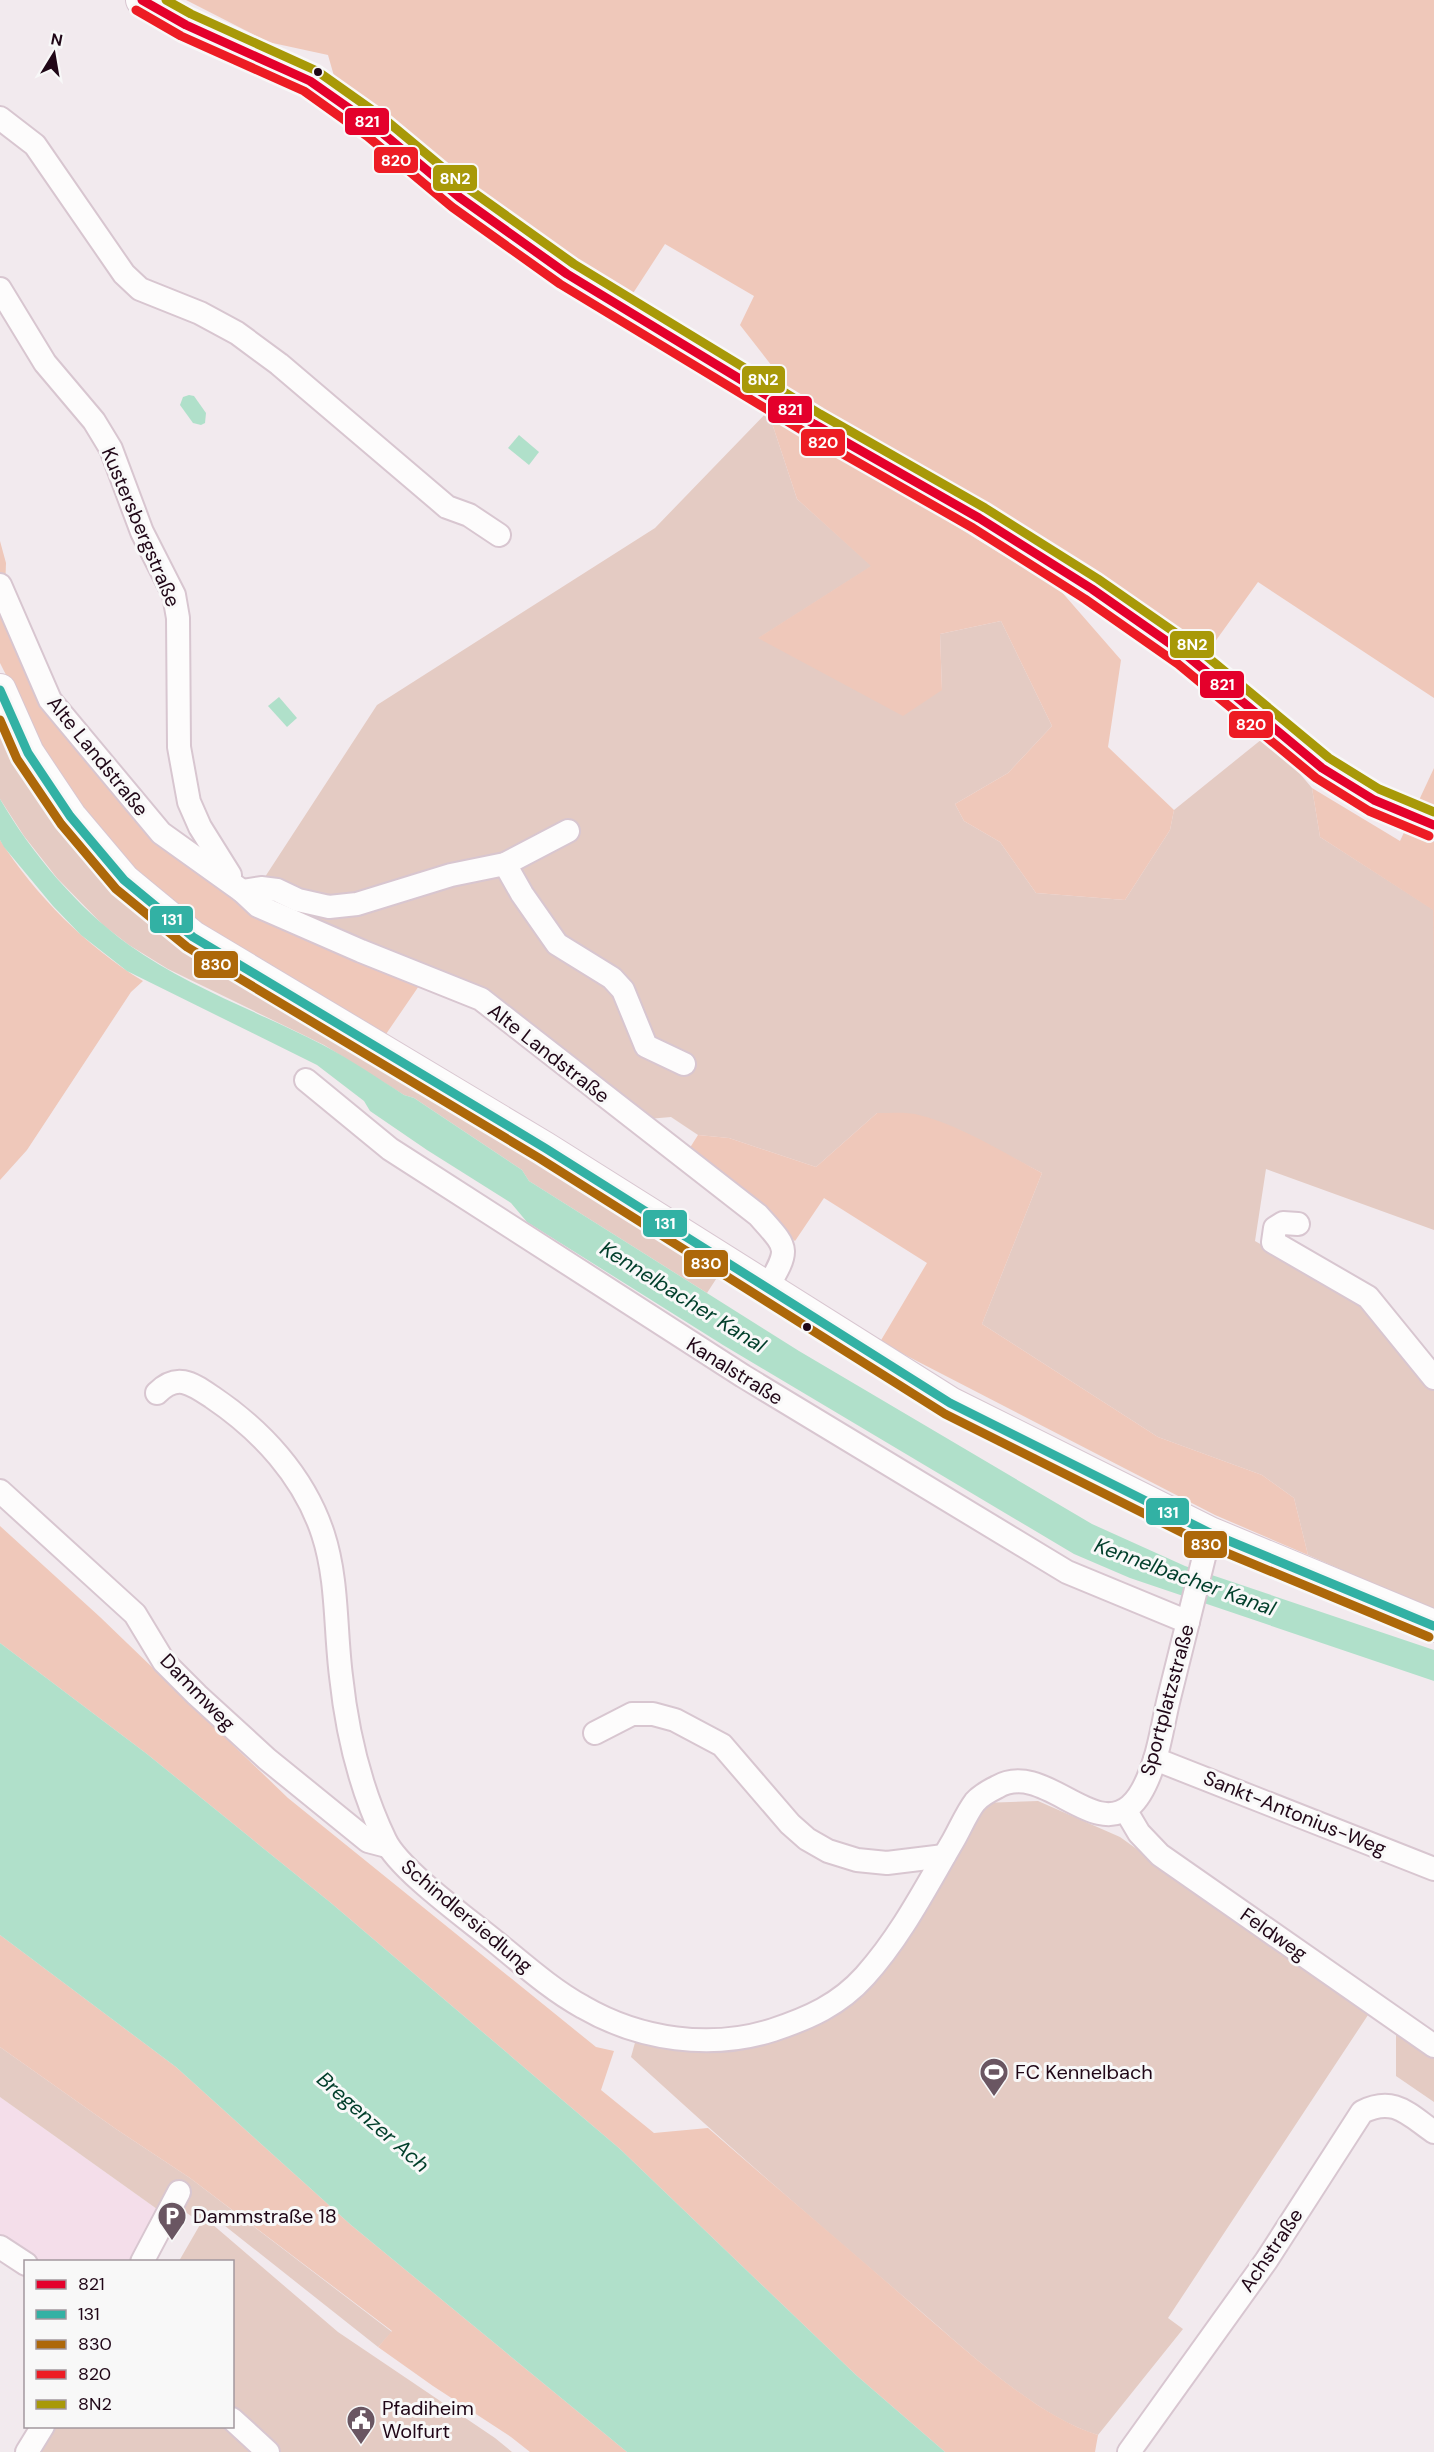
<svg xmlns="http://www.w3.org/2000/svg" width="1434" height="2452" viewBox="0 0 1434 2452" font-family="'DM Sans',sans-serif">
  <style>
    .built { fill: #f4deea }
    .green { fill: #e4cbc3 }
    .forest { fill: #efc8ba }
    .water { fill: #b0e0ca }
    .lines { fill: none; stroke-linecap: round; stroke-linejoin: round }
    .street-casing { stroke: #d8c6d0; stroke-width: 26 }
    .secondary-casing { stroke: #d8c6d0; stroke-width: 34 }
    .street { stroke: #fdfcfc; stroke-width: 22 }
    .secondary { stroke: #fdfcfc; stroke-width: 32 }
    .bus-1-casing { stroke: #f8f8f8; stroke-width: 14 }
    .bus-2-casing { stroke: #f8f8f8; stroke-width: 14 }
    .bus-3-casing { stroke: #f8f8f8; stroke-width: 14 }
    .bus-4-casing { stroke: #f8f8f8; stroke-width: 14 }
    .bus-5-casing { stroke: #f8f8f8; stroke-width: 14 }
    .bus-1 { stroke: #e4002b; stroke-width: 9 }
    .bus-2 { stroke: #32b1a4; stroke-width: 9 }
    .bus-3 { stroke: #ad680a; stroke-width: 9 }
    .bus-4 { stroke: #ed1c24; stroke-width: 9 }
    .bus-5 { stroke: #a89908; stroke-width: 9 }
    .bus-dot { fill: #200717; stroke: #f8f8f8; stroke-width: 2 }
    .labels { text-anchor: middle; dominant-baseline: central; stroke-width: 6; stroke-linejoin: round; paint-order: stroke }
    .street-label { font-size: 20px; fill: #200717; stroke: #f8f8f8 }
    .poi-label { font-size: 20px; fill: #200717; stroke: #f8f8f8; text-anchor: start }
    .water-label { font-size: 21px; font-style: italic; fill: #003e2a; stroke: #f8f8f8 }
    .line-badge { stroke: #f8f8f8; stroke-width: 2 }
    .badge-label { font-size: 16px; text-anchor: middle; font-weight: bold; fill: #fff }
  </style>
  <rect width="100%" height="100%" fill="#f2eaee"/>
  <path class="built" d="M 0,2097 L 164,2214 L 140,2261 L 26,2262 L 0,2247 Z"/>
  <g class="green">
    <path d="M 768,411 L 797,499 L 872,566 L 759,638 L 942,690 L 940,634 L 1001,621 L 1052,726 L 1008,773 L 955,804 L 964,821 L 1000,842 L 1036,893 L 1125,900 L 1170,830 L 1174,810 L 1267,735 L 1312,788 L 1320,837 L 1434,910 L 1434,1230 L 1266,1169 L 1255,1241 L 1362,1303 L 1434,1385 L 1434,1610 L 1308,1555 L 1294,1498 L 1262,1475 L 1158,1437 L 982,1324 L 1042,1173 L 959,1130 L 937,1122 L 877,1113 L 816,1167 L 729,1138 L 698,1135 L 671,1117 L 648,1119 L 538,1029 L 481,994 L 257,900 L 263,880 L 377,705 L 655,528 Z"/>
    <path d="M 0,719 L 283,1006 L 720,1273 L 707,1293 L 529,1181 L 522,1170 L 414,1098 L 404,1095 L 324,1045 L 168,969 L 129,945 L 103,925 L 57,878 L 24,836 L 0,799 Z"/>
    <path d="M 1038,1801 L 1120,1837 L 1368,2015 L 1168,2318 L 1183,2329 L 1098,2435 C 1037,2417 966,2350 917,2308 C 820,2226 725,2143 631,2057 L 636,2039 L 724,2047 L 834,2011 L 981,1803 Z"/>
    <path d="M 1396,2027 L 1434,2053 L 1434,2102 L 1396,2076 Z"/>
    <path d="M 0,2047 L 116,2129 L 190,2178 L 392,2332 L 378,2347 L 210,2214 L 205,2218 L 338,2332 L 495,2438 L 512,2452 L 27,2452 L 43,2427 L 232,2426 L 232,2262 L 179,2261 L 201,2223 L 174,2204 L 164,2214 L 0,2097 Z"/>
  </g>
  <g class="forest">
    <path d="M 186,0 L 1434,0 L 1434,698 L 1258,582 L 1204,657 L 803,406 L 740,325 L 754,296 L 665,244 L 628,301 L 463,181 L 425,145 L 334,76 L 328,55 L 268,42 Z"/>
    <path d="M 768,411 L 1060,590 L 1121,660 L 1108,747 L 1174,810 L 1170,830 L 1125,900 L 1036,893 L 1000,842 L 964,821 L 955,804 L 1008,773 L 1052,726 L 1001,621 L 940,634 L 942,690 L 903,716 L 758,638 L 871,566 L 797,499 Z"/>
    <path d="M 0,541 L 6,563 L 4,618 L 117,783 L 240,894 L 423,980 L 384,1037 L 202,929 L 128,866 L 60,782 L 0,663 Z"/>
    <path d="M 1434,768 L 1434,971 L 1433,910 L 1320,837 L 1312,788 L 1400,841 Z"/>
    <path d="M 0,840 C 35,895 87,947 143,981 L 131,992 L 27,1150 L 0,1180 Z"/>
    <path d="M 877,1113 C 889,1113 903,1112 915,1114 C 959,1124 1002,1152 1042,1173 L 982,1324 L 1158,1437 L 1262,1475 L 1294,1498 L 1308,1555 L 1215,1515 L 880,1342 L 927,1263 L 824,1198 L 795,1241 L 686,1154 L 698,1135 L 729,1138 L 816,1167 Z"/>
    <path d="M 0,1526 L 100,1617 L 288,1798 L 596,2047 L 614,2051 L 601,2090 L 654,2133 L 708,2128 C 778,2189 849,2249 919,2310 C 967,2351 1038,2417 1098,2435 L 1095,2452 L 945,2452 L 856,2375 L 620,2149 L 331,1903 L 147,1754 L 0,1643 Z"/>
    <path d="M 0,1935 L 176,2067 L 351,2225 L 627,2452 L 530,2452 L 511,2437 L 433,2386 L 378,2347 L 392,2331 L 190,2178 L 116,2129 L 0,2047 Z"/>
  </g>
  <g class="water">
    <path d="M 189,395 L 194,396 L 206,413 L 205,423 L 201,425 L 193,423 L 180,405 L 183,397 Z"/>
    <path d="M 519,435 L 539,452 L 529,465 L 508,448 Z"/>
    <path d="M 279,697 L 297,718 L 287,727 L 268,706 Z"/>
    <path d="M 0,799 C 32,854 77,907 129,945 C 188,987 259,1012 323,1045 C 351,1060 378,1078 404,1095 L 414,1098 L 522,1170 L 529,1181 L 799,1351 L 1092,1524 L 1185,1566 L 1434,1650 L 1434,1681 L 1130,1578 L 1074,1554 L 723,1345 L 527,1222 L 511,1203 L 427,1150 L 370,1111 L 364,1101 L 317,1065 L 127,971 L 81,935 L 53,906 L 4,847 L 0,840 Z"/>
    <path d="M 0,1643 L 147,1754 L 331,1903 L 620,2149 L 856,2375 L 945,2452 L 627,2452 L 351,2225 L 176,2067 L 0,1935 Z"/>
  </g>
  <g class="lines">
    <g class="street-casing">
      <g id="street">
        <path d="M 0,118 L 35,145 L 124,274 L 140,289 L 200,313 L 237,333 L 279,364 L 447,507 L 469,515 L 499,535"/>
        <path d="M 0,289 L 45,363 L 94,421 L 111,449 L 142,532 L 174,595 L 178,618 L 179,747 L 189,802 L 200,827 L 230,875"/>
        <path d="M 0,585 L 50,700 L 161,833 L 242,891 L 258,906 L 361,951 L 481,999 L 758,1215 C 788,1249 791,1247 767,1288"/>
        <path d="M 505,864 L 522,894 L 557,944 L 612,978 L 623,990 L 646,1046 L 684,1064"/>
        <path d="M 242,891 L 261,888 L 277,890 L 298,900 L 329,907 L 357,904 L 451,875 L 505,864 L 568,831"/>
        <path d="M 306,1080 L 390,1149 L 743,1376 L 1067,1572 L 1188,1622"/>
        <path d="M 1298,1224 L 1283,1223 L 1275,1228 L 1273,1242 L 1368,1297 L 1434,1378"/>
        <path d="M 157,1393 C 177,1373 191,1383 212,1397 C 261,1430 304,1476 323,1534 C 338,1580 335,1629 341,1676 C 347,1733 360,1788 385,1840 C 399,1870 468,1919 497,1943 C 524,1965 552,1990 583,2007 C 640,2040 711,2050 773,2030 C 809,2018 839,2005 865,1976 C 901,1936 926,1887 953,1841 C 960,1829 966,1814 975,1802 C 981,1795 989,1791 997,1787 C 1043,1760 1092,1839 1130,1806 C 1142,1796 1150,1775 1155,1759 C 1161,1740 1164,1718 1169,1698 C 1183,1643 1196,1588 1210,1533"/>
        <path d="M 0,1491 L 135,1614 L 164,1662 L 197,1695 L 267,1759 L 368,1841 L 387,1846"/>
        <path d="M 595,1733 L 632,1714 L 653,1714 L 675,1720 L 722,1745 L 790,1824 L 807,1839 L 828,1851 L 857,1860 L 887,1863 L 944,1856"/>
        <path d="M 1155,1759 L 1434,1869"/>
        <path d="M 1126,1811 L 1139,1833 L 1160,1855 L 1434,2046"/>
        <path d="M 0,2247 L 26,2264"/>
        <path d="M 142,2262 L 179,2192"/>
        <path d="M 232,2419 L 268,2452"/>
        <path d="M 27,2452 L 43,2426"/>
        <path d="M 1129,2452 L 1266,2261 L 1362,2112 C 1394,2096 1408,2114 1434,2132"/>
      </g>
    </g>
    <g class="secondary-casing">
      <g id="secondary">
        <path d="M 142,0 L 186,25 L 310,81 L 374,126 L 459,197 L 567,274 L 814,424 L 979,518 L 1092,589 L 1185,654 L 1322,768 L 1374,800 L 1434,825"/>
        <path d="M 0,690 L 28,753 L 70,816 L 124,880 L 193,937 L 545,1148 L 950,1403 L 1210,1533 L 1434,1626"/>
      </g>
    </g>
    <use href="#street" class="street"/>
    <use href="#secondary" class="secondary"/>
    <g class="bus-1-casing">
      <path id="bus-1" d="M 142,0 L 186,25 L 310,81 L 374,126 L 459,197 L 567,274 L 814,424 L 979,518 L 1092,589 L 1185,654 L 1322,768 L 1374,800 L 1434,825"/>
    </g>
    <g class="bus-2-casing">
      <path id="bus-2" d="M 0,690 L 28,753 L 70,816 L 124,880 L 193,937 L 545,1148 L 950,1403 L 1210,1533 L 1434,1626"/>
    </g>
    <g class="bus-3-casing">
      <path id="bus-3" d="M 0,720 L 17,759 L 61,824 L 116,889 L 187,947 L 539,1158 L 945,1414 L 1205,1544 L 1429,1637"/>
    </g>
    <g class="bus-4-casing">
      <path id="bus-4" d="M 136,10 L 181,36 L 304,91 L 367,136 L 452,207 L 560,284 L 808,434 L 973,528 L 1085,599 L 1178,664 L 1316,778 L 1369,811 L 1429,836"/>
    </g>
    <g class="bus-5-casing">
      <path id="bus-5" d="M 166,0 L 191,14 L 317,71 L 382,117 L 466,187 L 574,264 L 820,414 L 985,508 L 1098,579 L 1193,645 L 1329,758 L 1379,789 L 1434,812"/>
    </g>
    <use href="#bus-1" class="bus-1"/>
    <use href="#bus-2" class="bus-2"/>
    <use href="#bus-3" class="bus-3"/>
    <use href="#bus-4" class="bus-4"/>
    <use href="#bus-5" class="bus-5"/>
  </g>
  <defs>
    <g id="stadium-pin" transform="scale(1.5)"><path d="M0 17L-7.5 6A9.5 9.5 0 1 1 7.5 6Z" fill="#6a5662" stroke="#f8f8f8"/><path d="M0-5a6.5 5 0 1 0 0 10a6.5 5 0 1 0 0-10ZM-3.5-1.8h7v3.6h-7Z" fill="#fff"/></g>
    <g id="parking-pin" transform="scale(1.5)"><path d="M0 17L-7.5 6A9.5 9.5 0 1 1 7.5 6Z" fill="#6a5662" stroke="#f8f8f8"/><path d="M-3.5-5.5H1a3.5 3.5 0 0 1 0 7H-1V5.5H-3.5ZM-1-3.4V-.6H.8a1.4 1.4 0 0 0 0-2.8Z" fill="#fff"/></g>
    <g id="civic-pin" transform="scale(1.5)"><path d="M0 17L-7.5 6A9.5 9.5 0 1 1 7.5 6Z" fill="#6a5662" stroke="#f8f8f8"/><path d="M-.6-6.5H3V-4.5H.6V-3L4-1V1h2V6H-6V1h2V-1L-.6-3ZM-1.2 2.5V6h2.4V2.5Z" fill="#fff"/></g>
  </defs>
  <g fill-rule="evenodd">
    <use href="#stadium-pin" x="994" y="2072"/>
    <use href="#parking-pin" x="172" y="2216"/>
    <use href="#civic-pin" x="361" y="2420"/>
  </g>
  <g class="bus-dot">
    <circle cx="318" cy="72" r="5"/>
    <circle cx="807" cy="1327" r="5"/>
  </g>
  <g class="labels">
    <g class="street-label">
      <text transform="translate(141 527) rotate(67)">Kustersbergstraße</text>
      <text transform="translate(98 756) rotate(51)">Alte Landstraße</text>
      <text transform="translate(549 1053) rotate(38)">Alte Landstraße</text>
      <text transform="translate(735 1371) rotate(32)">Kanalstraße</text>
      <text transform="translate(198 1692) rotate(46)">Dammweg</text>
      <text transform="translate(1167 1700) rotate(-75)">Sportplatzstraße</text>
      <text transform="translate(1295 1813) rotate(22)">Sankt-Antonius-Weg</text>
      <text transform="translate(467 1916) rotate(40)">Schindlersiedlung</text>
      <text transform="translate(1274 1934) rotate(35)">Feldweg</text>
      <text transform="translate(1271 2250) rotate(-56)">Achstraße</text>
    </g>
    <g class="poi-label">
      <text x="1015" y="2072">FC Kennelbach</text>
      <text x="193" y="2216">Dammstraße 18</text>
      <text x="382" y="2408">Pfadiheim<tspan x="382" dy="23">Wolfurt</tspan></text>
    </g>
    <g class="water-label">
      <text transform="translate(683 1297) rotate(32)">Kennelbacher Kanal</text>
      <text transform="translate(1185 1577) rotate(20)">Kennelbacher Kanal</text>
      <text transform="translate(373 2122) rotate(41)">Bregenzer Ach</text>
    </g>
  </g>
  <g class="line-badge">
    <rect x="344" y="107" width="46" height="29" rx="6" fill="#e4002b"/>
    <rect x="373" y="146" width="46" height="28" rx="6" fill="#ed1c24"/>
    <rect x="432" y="164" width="46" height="28" rx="6" fill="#a89908"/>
    <rect x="741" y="365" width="45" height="29" rx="6" fill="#a89908"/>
    <rect x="767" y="395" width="46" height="29" rx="6" fill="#e4002b"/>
    <rect x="800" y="428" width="46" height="29" rx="6" fill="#ed1c24"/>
    <rect x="1169" y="630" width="46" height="29" rx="6" fill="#a89908"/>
    <rect x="1199" y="670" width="46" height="29" rx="6" fill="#e4002b"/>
    <rect x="1228" y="710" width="46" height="29" rx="6" fill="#ed1c24"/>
    <rect x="149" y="905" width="45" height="29" rx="6" fill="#32b1a4"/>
    <rect x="193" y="950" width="46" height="29" rx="6" fill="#ad680a"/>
    <rect x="642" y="1209" width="46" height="29" rx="6" fill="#32b1a4"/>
    <rect x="683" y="1249" width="46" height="29" rx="6" fill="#ad680a"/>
    <rect x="1145" y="1497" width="45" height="29" rx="6" fill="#32b1a4"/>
    <rect x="1183" y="1530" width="45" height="29" rx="6" fill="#ad680a"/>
  </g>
  <g class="badge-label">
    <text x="367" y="127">821</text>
    <text x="396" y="166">820</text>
    <text x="455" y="184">8N2</text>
    <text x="763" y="385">8N2</text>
    <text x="790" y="415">821</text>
    <text x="823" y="448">820</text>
    <text x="1192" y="650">8N2</text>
    <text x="1222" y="690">821</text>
    <text x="1251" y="730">820</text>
    <text x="172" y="925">131</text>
    <text x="216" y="970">830</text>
    <text x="665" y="1229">131</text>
    <text x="706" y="1269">830</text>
    <text x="1168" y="1518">131</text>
    <text x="1206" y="1550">830</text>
  </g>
  <rect x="24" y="2260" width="210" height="168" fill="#f8f8f8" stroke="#a2989e" stroke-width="1.5"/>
  <rect x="36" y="2280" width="30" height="9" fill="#e4002b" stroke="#a2989e" stroke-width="1.5"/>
  <text x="78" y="2290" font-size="18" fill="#200717">821</text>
  <rect x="36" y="2310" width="30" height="9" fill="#32b1a4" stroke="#a2989e" stroke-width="1.5"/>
  <text x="78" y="2320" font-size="18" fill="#200717">131</text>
  <rect x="36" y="2340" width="30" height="9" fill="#ad680a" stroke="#a2989e" stroke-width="1.5"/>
  <text x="78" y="2350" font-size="18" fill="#200717">830</text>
  <rect x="36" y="2370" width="30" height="9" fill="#ed1c24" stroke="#a2989e" stroke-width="1.5"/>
  <text x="78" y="2380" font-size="18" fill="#200717">820</text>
  <rect x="36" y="2400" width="30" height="9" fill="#a89908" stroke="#a2989e" stroke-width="1.5"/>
  <text x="78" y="2410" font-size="18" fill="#200717">8N2</text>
  <g transform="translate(54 54) rotate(11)" stroke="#f8f8f8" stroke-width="4.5" paint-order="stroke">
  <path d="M0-4.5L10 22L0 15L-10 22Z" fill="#200717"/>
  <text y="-9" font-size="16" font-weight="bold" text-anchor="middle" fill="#200717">N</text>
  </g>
</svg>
